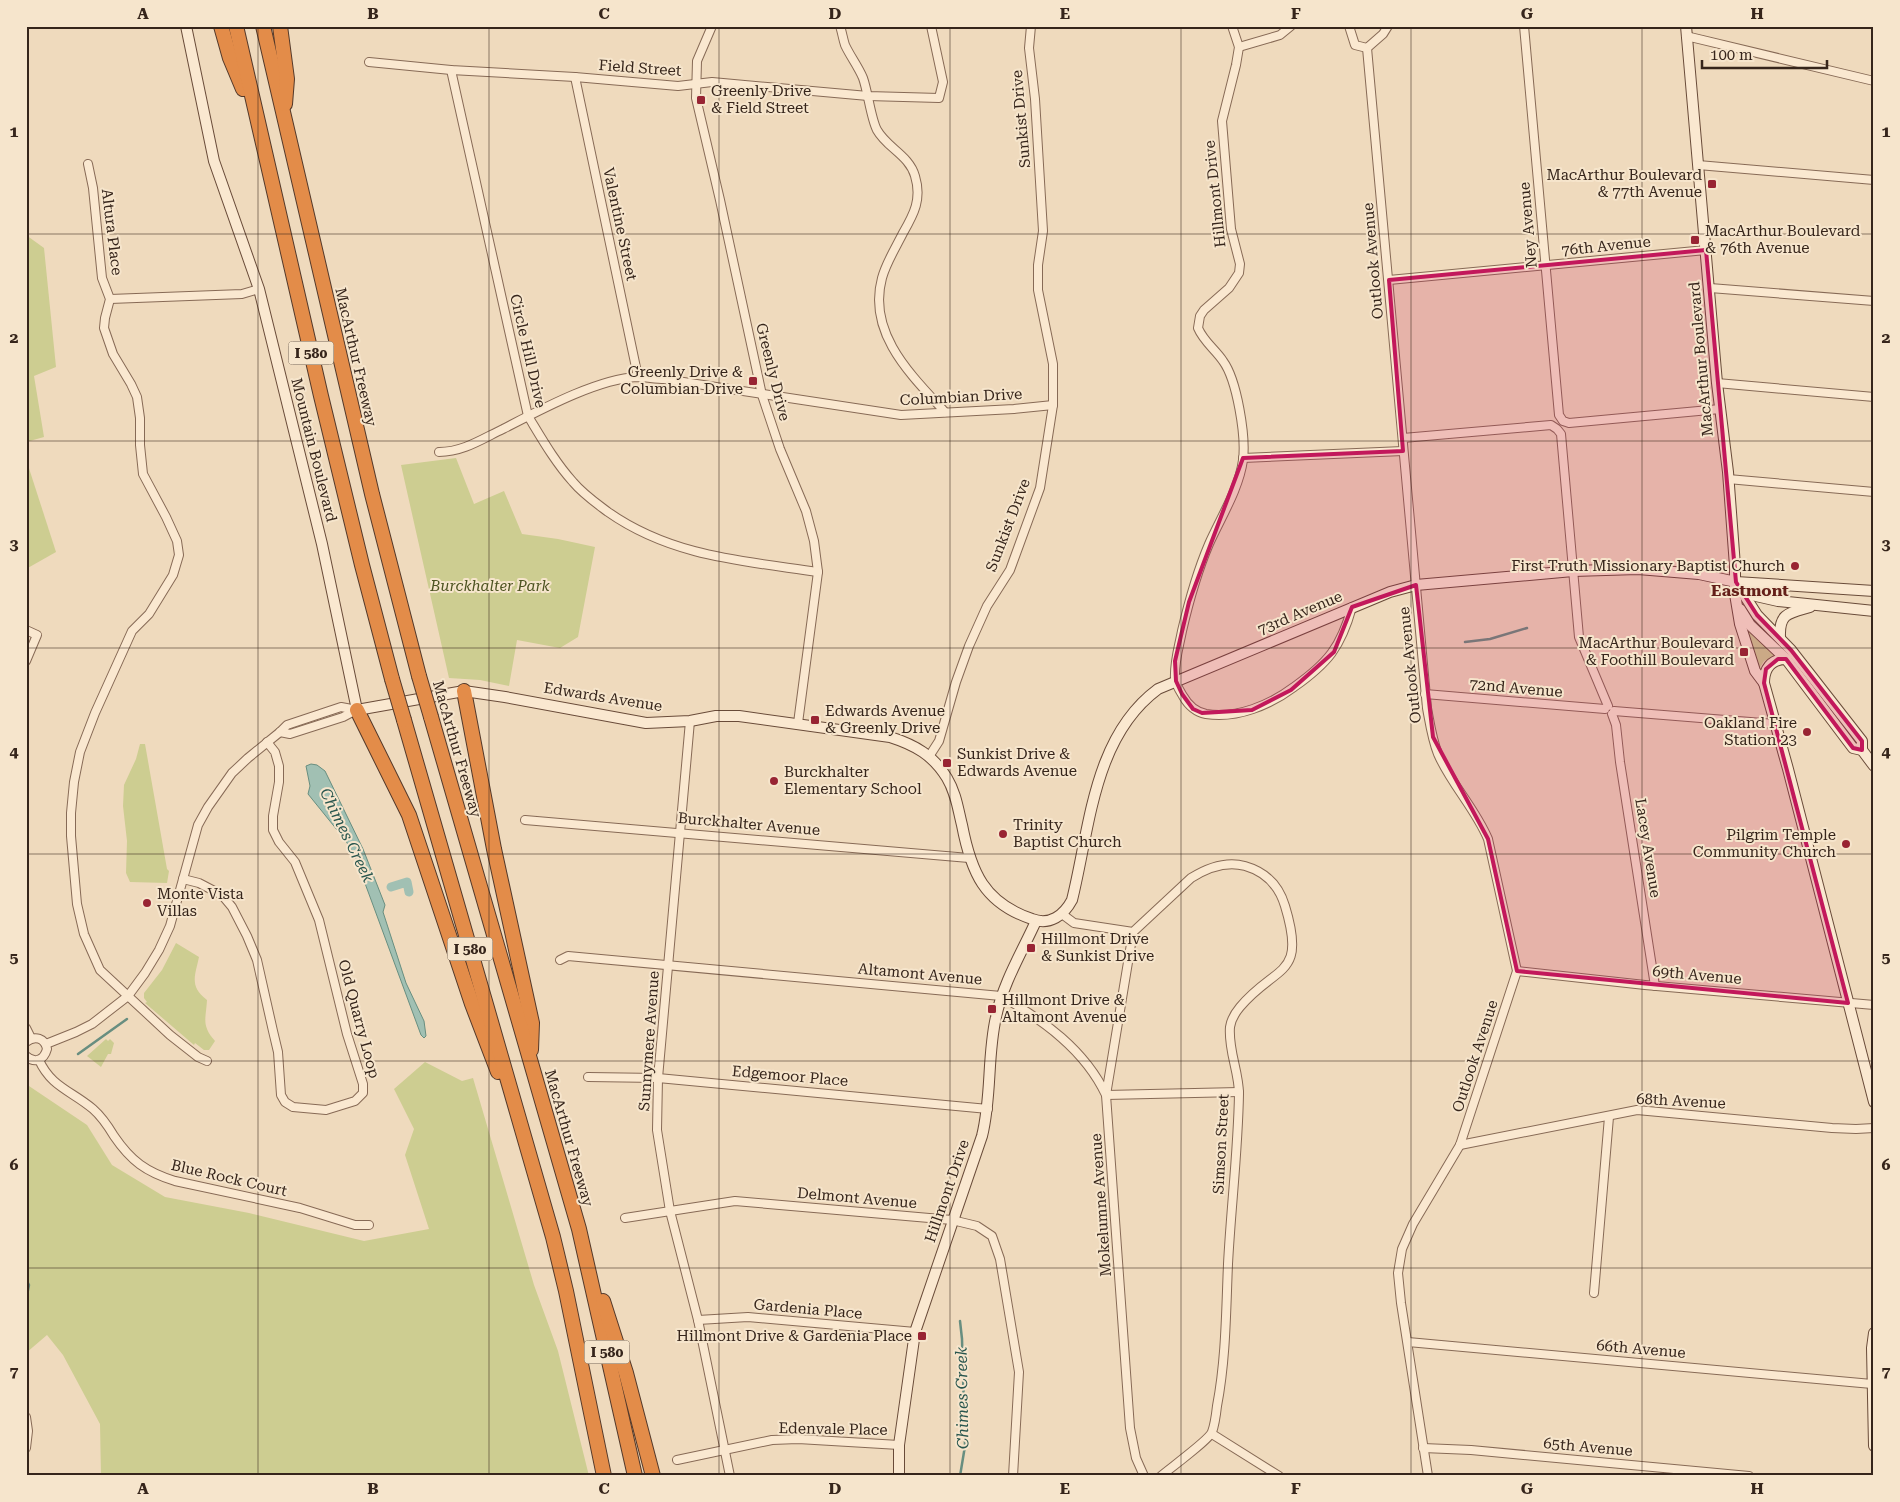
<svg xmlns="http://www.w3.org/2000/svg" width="1900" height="1502" viewBox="0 0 1900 1502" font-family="'Roboto Serif',serif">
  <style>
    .green { fill: #cdcd91 }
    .water { fill: #a1c0b3; stroke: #688e80 }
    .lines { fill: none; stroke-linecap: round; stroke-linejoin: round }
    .stream { stroke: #688e80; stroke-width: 2.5 }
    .canal { stroke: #a1c0b3; stroke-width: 9 }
    .street-casing { stroke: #876a56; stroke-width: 10 }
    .secondary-casing { stroke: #694b39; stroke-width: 12 }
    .highway-casing { stroke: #54392a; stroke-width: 16 }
    .street { stroke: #fae8d0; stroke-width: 8 }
    .secondary { stroke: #fae8d0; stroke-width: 10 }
    .highway { stroke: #e38c49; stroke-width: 14 }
    .highway-bridge-casing { stroke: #54392a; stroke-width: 16; stroke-linecap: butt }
    .highway-bridge { stroke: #e38c49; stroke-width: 14 }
    .marked { fill: #c2185b; fill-opacity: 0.2; stroke: #c2185b; stroke-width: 4; stroke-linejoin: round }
    .grid { fill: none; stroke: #36251b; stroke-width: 1; stroke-opacity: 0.55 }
    .poi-dot { fill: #982433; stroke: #f6e5cc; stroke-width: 2 }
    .labels { text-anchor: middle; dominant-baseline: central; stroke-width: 4; stroke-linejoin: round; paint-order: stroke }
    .shield { fill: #f6e5cc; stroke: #705f50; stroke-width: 1 }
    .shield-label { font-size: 14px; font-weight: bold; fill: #36251b }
    .street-label { font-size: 15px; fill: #36251b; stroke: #f6e5cc }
    .poi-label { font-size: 15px; fill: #36251b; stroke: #f6e5cc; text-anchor: start }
    .park-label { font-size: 15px; font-style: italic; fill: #4d5321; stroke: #f6e5cc }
    .neighbourhood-label { font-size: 16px; font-weight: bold; fill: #641f19; stroke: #f6e5cc }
    .water-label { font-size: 16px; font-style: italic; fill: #29564e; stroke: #f6e5cc }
    .neatline { fill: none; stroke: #36251b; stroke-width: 2 }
    .grid-label { font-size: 16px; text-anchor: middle; font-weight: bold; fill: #36251b }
  </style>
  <rect width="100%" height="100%" fill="#efdabd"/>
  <g class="green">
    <path d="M 26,235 L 44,248 L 56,367 L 34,376 L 44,437 L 26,442 Z"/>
    <path d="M 456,458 L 474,504 L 504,491 L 522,534 L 558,539 L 595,547 L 578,637 L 560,648 L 517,640 L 509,686 L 480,680 L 449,678 L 401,465 Z"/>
    <path d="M 26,459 L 56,552 L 26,569 Z"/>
    <path d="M 1747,629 L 1775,656 L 1764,661 L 1759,669 Z"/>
    <path d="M 140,744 L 145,744 L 167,869 L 169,871 L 167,883 L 130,882 L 126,873 L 127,841 L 123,806 L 124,785 L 136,759 Z"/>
    <path d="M 176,943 L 199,957 C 195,976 189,986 207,1000 C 206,1019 201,1025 215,1041 L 209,1050 L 204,1050 L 195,1043 L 194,1045 L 145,1003 L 147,1002 L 144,998 L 144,993 L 162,970 Z"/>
    <path d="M 106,1039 L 108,1041 L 110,1039 L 114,1043 L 111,1054 L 108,1054 L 101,1067 L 87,1056 Z"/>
    <path d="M 425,1062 L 462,1081 L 473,1078 L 534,1285 L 558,1351 L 589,1476 L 101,1476 L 100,1424 L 63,1355 L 47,1335 L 26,1353 L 26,1084 L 87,1125 L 112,1165 L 165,1197 L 249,1213 L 364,1241 L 429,1229 L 405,1155 L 414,1129 L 394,1089 Z"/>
  </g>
  <path class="water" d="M 311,764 L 317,765 L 325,771 L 363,849 L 385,905 L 383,912 L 406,983 L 424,1021 L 426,1036 L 424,1038 L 421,1035 L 356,859 L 346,841 L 308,794 L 310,786 L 306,766 Z"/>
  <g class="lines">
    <g class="stream">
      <path d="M 1465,642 L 1490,639 L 1527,628"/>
      <path d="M 78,1054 L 127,1019"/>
      <path d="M 26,1279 L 29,1285 L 26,1300"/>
      <path d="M 960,1321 L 962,1339 L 965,1446 L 960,1476"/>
    </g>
    <path class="canal" d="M 391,887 L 407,882 L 409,892"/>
    <g class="street-casing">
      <g id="street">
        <path d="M 712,26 L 697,61 L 696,98 L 720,200 L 762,395 L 780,449 L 806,511 L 814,541 L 818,572 L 798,723"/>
        <path d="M 840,26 C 842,32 843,39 845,45 C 850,56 858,66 863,78 C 868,92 871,119 877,130 C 887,148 909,155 915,176 C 922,199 914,214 903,233 C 896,247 886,263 882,278 C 867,333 911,375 945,412"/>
        <path d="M 1232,26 L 1239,47 L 1236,65 L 1222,121 L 1231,229 L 1240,264 L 1239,273 L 1229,288 L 1204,310 L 1200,316 L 1198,328 C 1204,342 1215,349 1223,361 C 1237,380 1246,436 1243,460 C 1239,489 1221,517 1209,544 C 1197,572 1189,601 1182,631 C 1179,647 1174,662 1175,679 C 1176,685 1180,691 1183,696 C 1188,705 1196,712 1206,714 C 1237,719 1270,705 1294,687 C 1328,663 1341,647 1352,607"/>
        <path d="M 1349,26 L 1355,45 L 1367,48 L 1383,34 L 1388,26"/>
        <path d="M 1524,26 L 1559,415 L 1563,421 L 1569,423 L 1720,409"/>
        <path d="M 1686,36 L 1874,81"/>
        <path d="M 1239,47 L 1280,35 L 1291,26"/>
        <path d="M 1367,48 L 1427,708 C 1430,724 1432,739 1438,754 C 1451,784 1475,808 1488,839 L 1517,971 L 1460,1145 L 1413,1224 L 1402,1249 L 1398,1273 L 1401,1303 L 1428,1476"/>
        <path d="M 369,62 L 451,70 L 575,77 L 678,86 L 712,82 L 868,96 L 939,98 L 943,82 L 931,26"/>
        <path d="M 451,70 L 528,416 C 542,439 555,462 573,482 C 583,494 596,503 608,512 C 672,557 744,561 818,572"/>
        <path d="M 575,77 L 638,377"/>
        <path d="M 88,164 L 93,188 L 102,278 L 110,299 L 105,318 L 104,328 L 113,354 L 131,384 L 137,397 L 140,418 L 140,445 L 143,474 L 166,517 L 177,541 L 179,555 L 173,575 L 149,614 L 132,631 L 95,713 L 80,752 L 74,782 L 71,813 L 71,836 L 77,904 L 84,934 L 100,970 L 170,1035 L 198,1057 L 207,1061"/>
        <path d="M 1698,165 L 1874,180"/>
        <path d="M 1389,280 L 1706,250"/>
        <path d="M 1710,288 L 1874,301"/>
        <path d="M 110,299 L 242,294 L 259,289"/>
        <path d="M 1717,383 L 1874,397"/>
        <path d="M 1403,438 L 1551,425 L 1557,429 L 1561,434 L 1579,637 L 1608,706"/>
        <path d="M 439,452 C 463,452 482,439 503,429 C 540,410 597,379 637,377 C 646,377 655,379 664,379 L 901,415 L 1014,409 L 1053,405"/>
        <path d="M 1243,458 L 1403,451"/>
        <path d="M 1728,479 L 1874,492"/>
        <path d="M 26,630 L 37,635 L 26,661"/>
        <path d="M 1425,694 L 1605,709"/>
        <path d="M 1614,711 L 1775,724"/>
        <path d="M 1612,714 L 1616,725 L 1620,762 L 1655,986"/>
        <path d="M 690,721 L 658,1078 L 657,1130 L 670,1211 L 698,1320 L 730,1476"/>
        <path d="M 280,732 L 290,734 L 343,717 L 356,710"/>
        <path d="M 930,755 L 939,741 L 956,682 L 969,646 L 987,606 L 1010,570 L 1040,488 L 1053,405 L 1053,364 L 1038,290 L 1038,265 L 1043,231 L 1035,99 L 1029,48 L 1031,26"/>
        <path d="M 525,820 L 969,858"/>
        <path d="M 183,879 L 199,883 L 222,895 L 232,907 L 247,936 L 257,960 L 273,1031 L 278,1052 L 281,1095 L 285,1102 L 293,1107 L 326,1110 L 355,1101 L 363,1093 L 363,1084 L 347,1034 L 319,920 L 295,862 L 279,842 L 273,830 L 273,816 L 279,782 L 279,766 L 275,752 L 267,742"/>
        <path d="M 1062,914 L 1074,923 L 1133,932 L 1191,878 C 1207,868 1227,861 1245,866 C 1266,872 1279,886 1285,906 C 1307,978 1276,964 1240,1007 C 1235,1013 1231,1020 1230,1027 C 1228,1050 1239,1072 1239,1094 C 1238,1151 1231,1207 1228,1264 C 1226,1311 1226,1359 1217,1406 C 1216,1415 1215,1424 1212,1432 C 1209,1440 1169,1469 1161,1476"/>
        <path d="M 1133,932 L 1106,1095 L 1130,1428 L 1136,1458 L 1144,1476"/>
        <path d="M 560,960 L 568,956 L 1001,996 C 1043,1020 1085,1050 1106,1095 L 1239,1092"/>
        <path d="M 1517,971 L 1645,985 L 1874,1005"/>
        <path d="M 26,1028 L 31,1038"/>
        <path d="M 26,1042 C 35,1035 45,1038 47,1049 C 44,1060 35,1064 26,1056"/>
        <path d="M 46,1044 L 76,1032 L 92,1024 L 128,996 L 145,973 L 159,950 L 170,926 L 198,825 L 208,807 L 232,773 L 248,758 L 280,732 L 287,725 L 341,707 L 357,710"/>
        <path d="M 39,1060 C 51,1087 72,1091 93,1109 C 101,1116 108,1126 114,1136 C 131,1161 146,1172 175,1181 L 300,1208 L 355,1225 L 369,1225"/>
        <path d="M 588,1077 L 658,1078 L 988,1109"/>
        <path d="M 1460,1145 L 1637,1110 L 1832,1128 L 1856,1129 L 1874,1128"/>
        <path d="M 625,1218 L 735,1201 L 952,1220 L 977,1226 L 992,1236 L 1000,1259 L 1019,1372 L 1013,1476"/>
        <path d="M 1594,1293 L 1609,1117"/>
        <path d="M 698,1320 L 748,1317 L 915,1332"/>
        <path d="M 1408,1342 L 1872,1384"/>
        <path d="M 26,1417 L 28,1431 L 26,1448"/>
        <path d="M 1212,1434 L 1279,1476"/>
        <path d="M 1423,1448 L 1471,1450 L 1749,1476"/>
        <path d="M 677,1460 L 772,1440 L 798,1439 L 899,1445"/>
      </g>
    </g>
    <g class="secondary-casing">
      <g id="secondary">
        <path d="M 186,26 L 214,161 L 259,289 L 322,544 L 357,710 L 464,691 L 505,697 L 646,723 L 690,721 L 716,716 L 739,716 L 890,737 C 915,745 933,755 947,778 C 956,793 958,809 962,825 C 971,872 984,903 1032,919 C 1050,926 1064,915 1072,900 C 1090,828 1093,737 1158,689 L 1390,592 L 1416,585 L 1573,571 L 1638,569 L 1699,574 L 1736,582 L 1874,591"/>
        <path d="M 1686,26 L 1717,383 L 1728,472 L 1735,566 L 1735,594 L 1740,624 L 1755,671 L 1764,683"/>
        <path d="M 1736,582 L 1757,615 L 1791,650 L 1862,741 L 1862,750 L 1874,766"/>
        <path d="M 1740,584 L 1756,596 L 1778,601 L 1874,611"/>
        <path d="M 1740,609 L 1750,625 L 1786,659 L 1853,748 L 1862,750"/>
        <path d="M 1780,637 C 1779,613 1789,613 1810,607"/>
        <path d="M 1786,659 C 1771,659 1764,669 1764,683 L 1788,769 L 1874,1102"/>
        <path d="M 1874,1333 L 1872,1348 L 1874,1446"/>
        <path d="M 899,1476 L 899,1445 L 915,1332 L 982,1136 C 992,1096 987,1056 996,1017 C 1003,983 1022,952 1036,921"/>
      </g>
    </g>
    <g class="highway-casing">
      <g id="highway">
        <path d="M 221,26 L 230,58 L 243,89"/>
        <path d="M 236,26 L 321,396 L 362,565 L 392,679"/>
        <path d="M 263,26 L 372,494 L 419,676"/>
        <path d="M 280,26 L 287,79 L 285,104"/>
        <path d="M 464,691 L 494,849 L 532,1023 L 531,1050"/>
        <path d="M 357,710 L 409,815 L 472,1004 L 498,1072"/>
        <path d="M 431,717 L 579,1229 L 635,1476"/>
        <path d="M 404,720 L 553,1237 L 566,1291 L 604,1476"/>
        <path d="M 603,1301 L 626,1373 L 653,1476"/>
      </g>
    </g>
    <use href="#street" class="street"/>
    <use href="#secondary" class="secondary"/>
    <use href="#highway" class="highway"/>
    <g class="highway-bridge-casing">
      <g id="highway-bridge">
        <path d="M 419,676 L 431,717"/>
        <path d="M 392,679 L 404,720"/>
      </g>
    </g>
    <use href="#highway-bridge" class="highway-bridge"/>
  </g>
  <path class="marked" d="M 1706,250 L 1736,582 L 1757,615 L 1791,650 L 1862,741 L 1862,750 L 1853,748 L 1786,659 L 1778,659 L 1766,669 L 1764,683 L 1848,1003 L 1517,971 L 1488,839 L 1433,737 L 1416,585 L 1352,607 L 1334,652 L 1291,690 L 1252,710 L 1202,713 L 1193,709 L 1182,694 L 1176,681 L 1175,661 L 1189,602 L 1243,458 L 1403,451 L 1389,280 Z"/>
  <path class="grid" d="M 258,26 L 258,1476M 489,26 L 489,1476M 719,26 L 719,1476M 950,26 L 950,1476M 1181,26 L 1181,1476M 1411,26 L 1411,1476M 1642,26 L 1642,1476M 26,234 L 1874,234M 26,441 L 1874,441M 26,648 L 1874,648M 26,854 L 1874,854M 26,1061 L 1874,1061M 26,1268 L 1874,1268"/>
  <g class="poi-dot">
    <rect x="696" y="95" width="10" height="10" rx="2.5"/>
    <rect x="1707" y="179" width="10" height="10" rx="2.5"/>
    <rect x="1690" y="235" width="10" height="10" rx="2.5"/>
    <rect x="748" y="376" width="10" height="10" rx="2.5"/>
    <circle cx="1795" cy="566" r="5"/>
    <rect x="1739" y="647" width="10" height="10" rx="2.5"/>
    <rect x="810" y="715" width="10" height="10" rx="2.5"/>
    <circle cx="1807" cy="732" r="5"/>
    <rect x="942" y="758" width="10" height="10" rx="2.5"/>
    <circle cx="774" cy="781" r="5"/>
    <circle cx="1003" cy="834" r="5"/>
    <circle cx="1846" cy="844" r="5"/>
    <circle cx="147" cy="903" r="5"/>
    <rect x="1026" y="943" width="10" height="10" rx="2.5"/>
    <rect x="987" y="1004" width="10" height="10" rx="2.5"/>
    <rect x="917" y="1331" width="10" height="10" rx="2.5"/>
  </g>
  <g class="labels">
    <g class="shield">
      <rect x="288.5" y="341.5" width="45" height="23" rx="4"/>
      <rect x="447.5" y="937.5" width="45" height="23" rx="4"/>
      <rect x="584.5" y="1340.5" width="45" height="23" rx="4"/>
    </g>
    <g class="shield-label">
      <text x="311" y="353">I 580</text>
      <text x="470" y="949">I 580</text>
      <text x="607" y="1352">I 580</text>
    </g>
    <g class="street-label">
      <text transform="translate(640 68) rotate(4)">Field Street</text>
      <text transform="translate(1021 119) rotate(-95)">Sunkist Drive</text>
      <text transform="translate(1215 194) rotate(-96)">Hillmont Drive</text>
      <text transform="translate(620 224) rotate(78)">Valentine Street</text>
      <text transform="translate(1528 225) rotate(-95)">Ney Avenue</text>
      <text transform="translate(112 232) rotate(83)">Altura Place</text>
      <text transform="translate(1606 246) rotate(-6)">76th Avenue</text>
      <text transform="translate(1373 261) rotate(-95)">Outlook Avenue</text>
      <text transform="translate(528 351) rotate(77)">Circle Hill Drive</text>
      <text transform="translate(356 357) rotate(77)">MacArthur Freeway</text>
      <text transform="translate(1701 359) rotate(-95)">MacArthur Boulevard</text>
      <text transform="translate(773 372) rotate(76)">Greenly Drive</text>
      <text transform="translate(961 397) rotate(-3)">Columbian Drive</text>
      <text transform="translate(314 450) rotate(76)">Mountain Boulevard</text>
      <text transform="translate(1008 525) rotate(-69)">Sunkist Drive</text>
      <text transform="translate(1300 613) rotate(-23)">73rd Avenue</text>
      <text transform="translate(1410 665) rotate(-96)">Outlook Avenue</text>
      <text transform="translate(1516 688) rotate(5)">72nd Avenue</text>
      <text transform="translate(603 697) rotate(9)">Edwards Avenue</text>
      <text transform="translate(457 749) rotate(74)">MacArthur Freeway</text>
      <text transform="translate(749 824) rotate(5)">Burckhalter Avenue</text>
      <text transform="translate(1648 848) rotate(81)">Lacey Avenue</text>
      <text transform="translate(920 974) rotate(5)">Altamont Avenue</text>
      <text transform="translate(1697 975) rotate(5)">69th Avenue</text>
      <text transform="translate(359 1019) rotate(75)">Old Quarry Loop</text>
      <text transform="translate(649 1041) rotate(-86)">Sunnymere Avenue</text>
      <text transform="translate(1475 1056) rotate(-72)">Outlook Avenue</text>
      <text transform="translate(790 1076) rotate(5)">Edgemoor Place</text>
      <text transform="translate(1681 1101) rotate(3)">68th Avenue</text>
      <text transform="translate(569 1138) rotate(74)">MacArthur Freeway</text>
      <text transform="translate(1221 1144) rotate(-87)">Simson Street</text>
      <text transform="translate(229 1178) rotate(13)">Blue Rock Court</text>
      <text transform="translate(947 1191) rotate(-71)">Hillmont Drive</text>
      <text transform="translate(857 1198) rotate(5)">Delmont Avenue</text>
      <text transform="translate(1101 1205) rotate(-94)">Mokelumne Avenue</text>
      <text transform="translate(808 1309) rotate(5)">Gardenia Place</text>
      <text transform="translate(1641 1349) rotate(5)">66th Avenue</text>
      <text transform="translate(833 1429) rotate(1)">Edenvale Place</text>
      <text transform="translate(1588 1447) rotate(5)">65th Avenue</text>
    </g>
    <g class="poi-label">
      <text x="711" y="91">Greenly Drive<tspan x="711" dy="17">&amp; Field Street</tspan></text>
      <text x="1702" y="175" text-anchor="end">MacArthur Boulevard<tspan x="1702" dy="17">&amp; 77th Avenue</tspan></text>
      <text x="1705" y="231">MacArthur Boulevard<tspan x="1705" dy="17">&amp; 76th Avenue</tspan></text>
      <text x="743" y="372" text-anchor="end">Greenly Drive &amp;<tspan x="743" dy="17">Columbian Drive</tspan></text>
      <text x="1785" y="566" text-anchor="end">First Truth Missionary Baptist Church</text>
      <text x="1734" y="643" text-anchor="end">MacArthur Boulevard<tspan x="1734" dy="17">&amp; Foothill Boulevard</tspan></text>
      <text x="825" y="711">Edwards Avenue<tspan x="825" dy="17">&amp; Greenly Drive</tspan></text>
      <text x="1797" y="723" text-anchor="end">Oakland Fire<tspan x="1797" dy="17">Station 23</tspan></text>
      <text x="957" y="754">Sunkist Drive &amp;<tspan x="957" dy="17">Edwards Avenue</tspan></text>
      <text x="784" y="772">Burckhalter<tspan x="784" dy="17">Elementary School</tspan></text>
      <text x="1013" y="825">Trinity<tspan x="1013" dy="17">Baptist Church</tspan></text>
      <text x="1836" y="835" text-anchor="end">Pilgrim Temple<tspan x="1836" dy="17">Community Church</tspan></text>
      <text x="157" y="894">Monte Vista<tspan x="157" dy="17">Villas</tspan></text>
      <text x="1041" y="939">Hillmont Drive<tspan x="1041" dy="17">&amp; Sunkist Drive</tspan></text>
      <text x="1002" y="1000">Hillmont Drive &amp;<tspan x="1002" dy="17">Altamont Avenue</tspan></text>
      <text x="912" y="1336" text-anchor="end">Hillmont Drive &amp; Gardenia Place</text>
    </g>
    <g class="park-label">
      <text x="490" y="586">Burckhalter Park</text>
    </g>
    <g class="neighbourhood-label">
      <text x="1750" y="590">Eastmont</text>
    </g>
    <g class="water-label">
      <text transform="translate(347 835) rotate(64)">Chimes Creek</text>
      <text transform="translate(962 1398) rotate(-91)">Chimes Creek</text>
    </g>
  </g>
  <rect width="1900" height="1502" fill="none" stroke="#f6e5cc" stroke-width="55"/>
  <path d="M1702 60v8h125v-8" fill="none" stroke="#36251b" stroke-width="2.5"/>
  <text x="1710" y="60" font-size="15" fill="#36251b" stroke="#f6e5cc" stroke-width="4" paint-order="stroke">100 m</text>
  <rect x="28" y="28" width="1844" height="1446" class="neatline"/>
  <g class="grid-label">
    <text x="143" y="19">A</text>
    <text x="373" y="19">B</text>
    <text x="604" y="19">C</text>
    <text x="835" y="19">D</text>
    <text x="1065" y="19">E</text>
    <text x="1296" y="19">F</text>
    <text x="1527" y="19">G</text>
    <text x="1757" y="19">H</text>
    <text x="14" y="137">1</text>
    <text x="1886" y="137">1</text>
    <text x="14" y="343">2</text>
    <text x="1886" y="343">2</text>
    <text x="14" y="550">3</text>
    <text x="1886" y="550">3</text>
    <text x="14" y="757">4</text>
    <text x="1886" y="757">4</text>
    <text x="14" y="963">5</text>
    <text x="1886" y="963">5</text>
    <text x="14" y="1170">6</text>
    <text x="1886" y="1170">6</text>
    <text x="14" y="1377">7</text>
    <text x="1886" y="1377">7</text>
    <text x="143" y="1494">A</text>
    <text x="373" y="1494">B</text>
    <text x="604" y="1494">C</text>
    <text x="835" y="1494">D</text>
    <text x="1065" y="1494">E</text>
    <text x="1296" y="1494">F</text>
    <text x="1527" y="1494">G</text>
    <text x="1757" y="1494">H</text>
  </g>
</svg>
